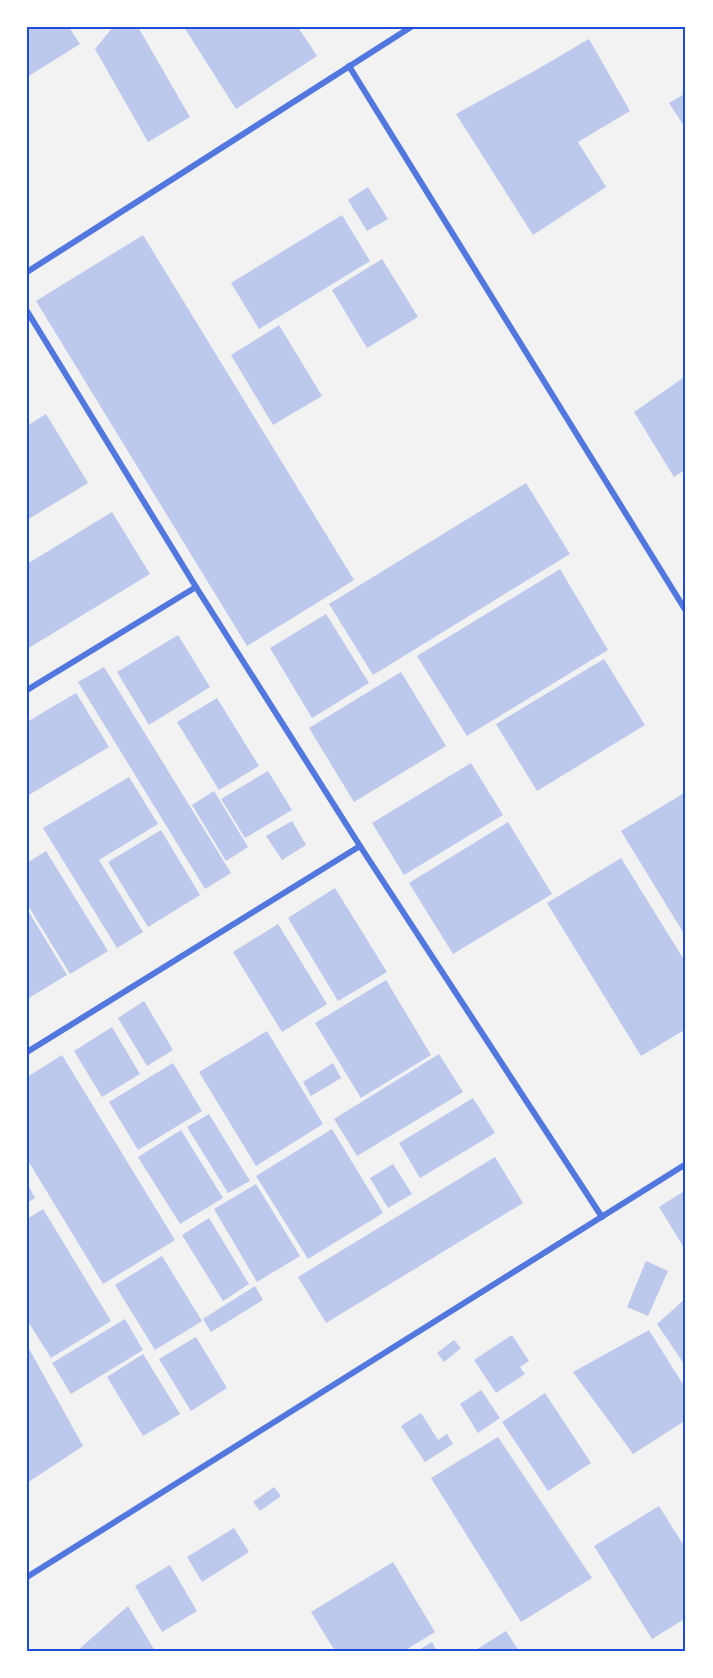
<svg xmlns="http://www.w3.org/2000/svg" width="713" height="1678" viewBox="0 0 713 1678" font-family="'Source Sans 3',sans-serif">
  <style>
    .building { fill: #bdc9ec }
    .lines { fill: none; stroke-linecap: round; stroke-linejoin: round }
    .minor { stroke: #5277de; stroke-width: 6 }
    .neatline { fill: none; stroke: #1d4ed8; stroke-width: 2 }
  </style>
  <rect width="100%" height="100%" fill="#f2f2f2"/>
  <g class="building">
    <path d="M 27,27 L 69,27 L 80,44 L 27,77 Z"/>
    <path d="M 113,27 L 138,27 L 190,117 L 148,142 L 95,49 Z"/>
    <path d="M 184,27 L 298,27 L 317,56 L 236,109 Z"/>
    <path d="M 589,39 L 630,111 L 578,142 L 606,187 L 533,235 L 456,114 L 536,70 Z"/>
    <path d="M 686,93 L 686,129 L 669,103 Z"/>
    <path d="M 368,187 L 388,219 L 367,231 L 348,200 Z"/>
    <path d="M 342,215 L 370,261 L 259,329 L 231,283 Z"/>
    <path d="M 143,235 L 354,580 L 247,646 L 36,301 Z"/>
    <path d="M 382,259 L 418,317 L 367,348 L 332,290 Z"/>
    <path d="M 279,325 L 322,396 L 273,425 L 231,355 Z"/>
    <path d="M 686,376 L 686,469 L 674,477 L 634,412 Z"/>
    <path d="M 46,414 L 88,483 L 27,520 L 27,426 Z"/>
    <path d="M 526,483 L 570,554 L 373,675 L 329,604 Z"/>
    <path d="M 112,512 L 150,574 L 27,649 L 27,564 Z"/>
    <path d="M 560,569 L 608,650 L 467,736 L 417,656 Z"/>
    <path d="M 326,614 L 369,683 L 312,718 L 270,648 Z"/>
    <path d="M 178,635 L 210,687 L 149,725 L 117,672 Z"/>
    <path d="M 604,659 L 645,725 L 537,791 L 496,724 Z"/>
    <path d="M 104,667 L 231,873 L 205,889 L 78,682 Z"/>
    <path d="M 401,672 L 446,746 L 354,802 L 309,728 Z"/>
    <path d="M 76,693 L 109,747 L 27,796 L 27,722 Z"/>
    <path d="M 217,698 L 259,766 L 219,790 L 177,722 Z"/>
    <path d="M 471,763 L 503,815 L 404,875 L 372,823 Z"/>
    <path d="M 268,771 L 292,810 L 245,838 L 221,799 Z"/>
    <path d="M 129,777 L 158,824 L 99,860 L 143,932 L 117,948 L 43,828 Z"/>
    <path d="M 214,791 L 248,847 L 226,861 L 192,805 Z"/>
    <path d="M 686,792 L 686,937 L 621,831 Z"/>
    <path d="M 292,821 L 306,845 L 282,860 L 266,836 Z"/>
    <path d="M 508,822 L 552,894 L 453,954 L 409,883 Z"/>
    <path d="M 161,830 L 200,895 L 148,927 L 108,862 Z"/>
    <path d="M 46,851 L 108,951 L 70,974 L 27,904 L 27,863 Z"/>
    <path d="M 621,858 L 686,963 L 686,1029 L 641,1056 L 547,903 Z"/>
    <path d="M 335,888 L 387,972 L 338,1001 L 288,918 Z"/>
    <path d="M 27,909 L 67,975 L 27,999 Z"/>
    <path d="M 278,924 L 327,1004 L 282,1032 L 233,952 Z"/>
    <path d="M 386,980 L 431,1055 L 361,1098 L 315,1023 Z"/>
    <path d="M 144,1001 L 173,1050 L 147,1066 L 118,1018 Z"/>
    <path d="M 112,1027 L 140,1074 L 102,1097 L 74,1051 Z"/>
    <path d="M 267,1031 L 323,1124 L 256,1166 L 199,1072 Z"/>
    <path d="M 439,1054 L 463,1092 L 357,1156 L 334,1119 Z"/>
    <path d="M 62,1055 L 175,1240 L 103,1284 L 27,1159 L 27,1077 Z"/>
    <path d="M 173,1063 L 202,1111 L 138,1150 L 109,1102 Z"/>
    <path d="M 333,1063 L 341,1078 L 311,1096 L 303,1082 Z"/>
    <path d="M 473,1098 L 495,1133 L 420,1178 L 399,1143 Z"/>
    <path d="M 209,1114 L 250,1181 L 228,1193 L 187,1127 Z"/>
    <path d="M 332,1129 L 383,1213 L 308,1259 L 256,1176 Z"/>
    <path d="M 181,1130 L 223,1198 L 180,1224 L 138,1157 Z"/>
    <path d="M 495,1157 L 523,1203 L 326,1323 L 298,1277 Z"/>
    <path d="M 393,1164 L 412,1194 L 388,1208 L 370,1178 Z"/>
    <path d="M 27,1183 L 35,1198 L 27,1203 Z"/>
    <path d="M 256,1184 L 300,1256 L 257,1282 L 214,1209 Z"/>
    <path d="M 686,1190 L 686,1251 L 659,1207 Z"/>
    <path d="M 43,1209 L 111,1321 L 51,1358 L 27,1320 L 27,1219 Z"/>
    <path d="M 209,1218 L 249,1284 L 223,1301 L 182,1235 Z"/>
    <path d="M 162,1256 L 202,1321 L 155,1350 L 115,1285 Z"/>
    <path d="M 646,1261 L 668,1271 L 648,1316 L 627,1307 Z"/>
    <path d="M 255,1286 L 263,1300 L 211,1332 L 203,1319 Z"/>
    <path d="M 686,1298 L 686,1367 L 657,1324 Z"/>
    <path d="M 125,1319 L 143,1350 L 71,1394 L 52,1363 Z"/>
    <path d="M 649,1330 L 686,1389 L 686,1420 L 633,1454 L 573,1372 Z"/>
    <path d="M 512,1335 L 529,1361 L 520,1367 L 525,1374 L 496,1393 L 474,1360 Z"/>
    <path d="M 196,1337 L 227,1388 L 191,1411 L 159,1359 Z"/>
    <path d="M 454,1340 L 461,1348 L 444,1362 L 437,1353 Z"/>
    <path d="M 27,1345 L 83,1446 L 27,1483 Z"/>
    <path d="M 143,1354 L 180,1414 L 143,1436 L 107,1377 Z"/>
    <path d="M 481,1390 L 500,1418 L 478,1433 L 460,1404 Z"/>
    <path d="M 545,1393 L 591,1463 L 548,1491 L 502,1422 Z"/>
    <path d="M 421,1413 L 438,1440 L 447,1434 L 453,1444 L 425,1462 L 401,1426 Z"/>
    <path d="M 498,1437 L 592,1578 L 521,1622 L 431,1478 Z"/>
    <path d="M 274,1487 L 281,1496 L 260,1511 L 253,1502 Z"/>
    <path d="M 659,1506 L 686,1549 L 686,1618 L 652,1639 L 594,1546 Z"/>
    <path d="M 234,1528 L 249,1552 L 202,1582 L 187,1557 Z"/>
    <path d="M 393,1562 L 435,1632 L 404,1651 L 335,1651 L 311,1612 Z"/>
    <path d="M 170,1565 L 197,1611 L 162,1632 L 135,1586 Z"/>
    <path d="M 128,1606 L 155,1651 L 77,1651 Z"/>
    <path d="M 506,1631 L 519,1651 L 474,1651 Z"/>
    <path d="M 432,1642 L 437,1651 L 417,1651 Z"/>
  </g>
  <g class="lines">
    <g class="minor">
      <path d="M 349,66 L 686,611"/>
      <path d="M 27,272 L 411,27"/>
      <path d="M 27,311 L 196,587 L 360,846 L 602,1217"/>
      <path d="M 27,690 L 196,587"/>
      <path d="M 27,1052 L 360,846"/>
      <path d="M 27,1577 L 686,1164"/>
    </g>
  </g>
  <rect width="713" height="1678" fill="none" stroke="#ffffff" stroke-width="57"/>
  <rect x="28" y="28" width="656" height="1622" class="neatline"/>
</svg>
